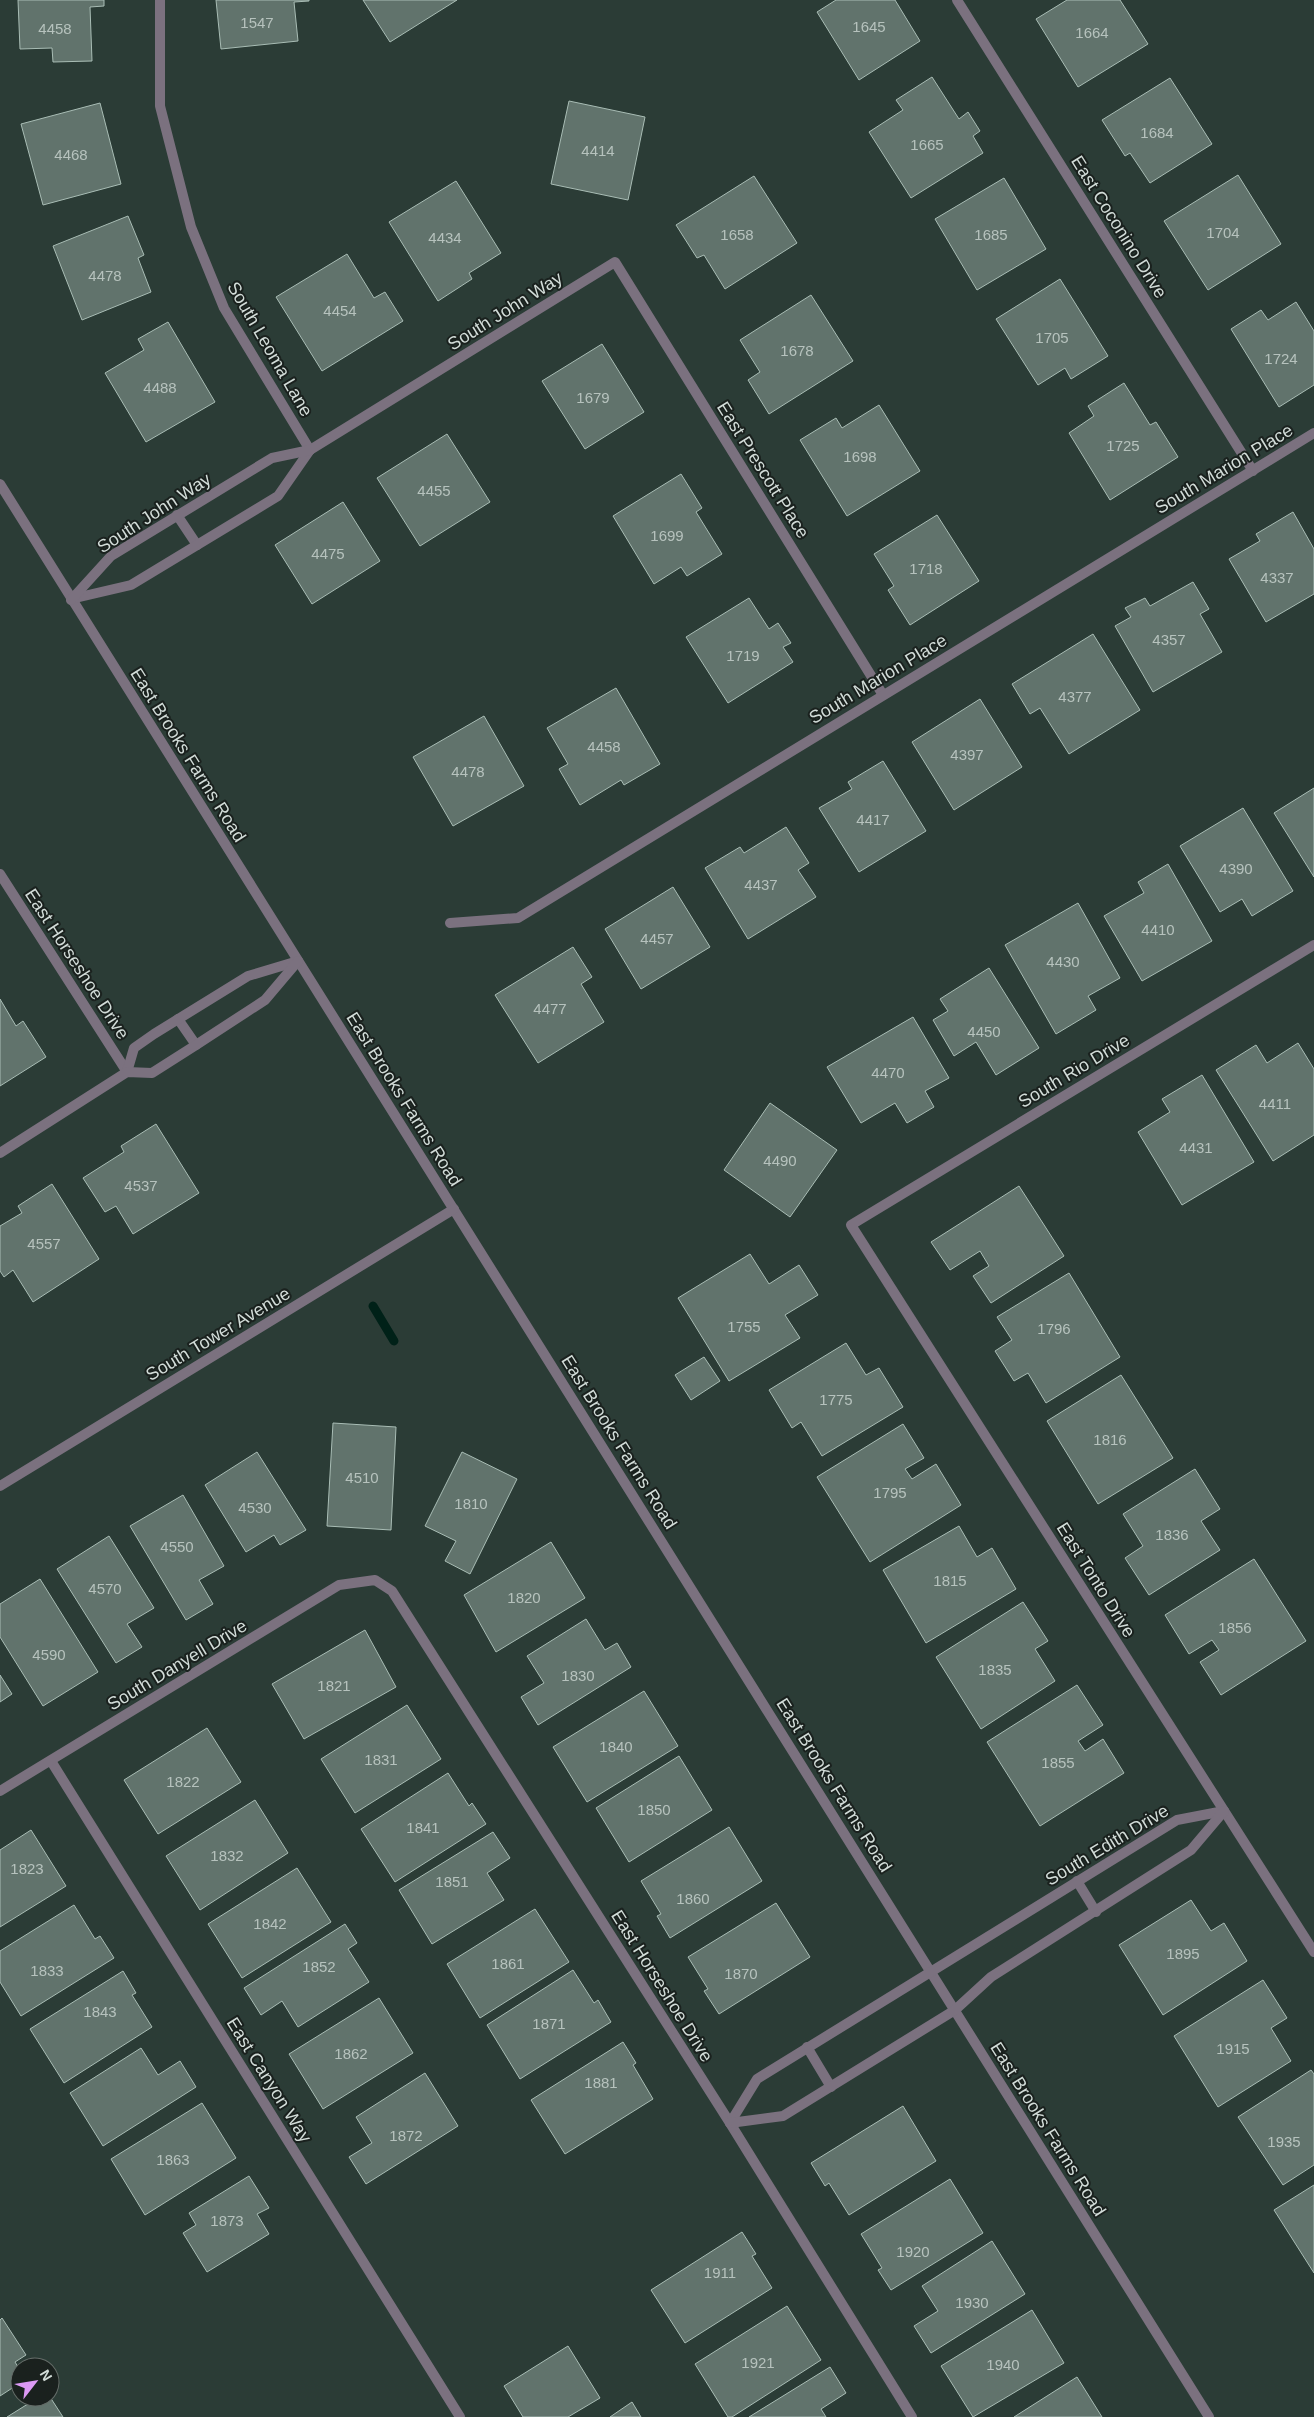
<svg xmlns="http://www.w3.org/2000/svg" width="1314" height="2417" viewBox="0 0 1314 2417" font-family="Arial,sans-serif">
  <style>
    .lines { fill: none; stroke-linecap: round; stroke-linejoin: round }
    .stream { stroke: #002118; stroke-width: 9 }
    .building { fill: #61736c; stroke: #a9bdb5 }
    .street { stroke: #7b717f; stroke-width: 10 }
    .labels { text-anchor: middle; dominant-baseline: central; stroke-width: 4; stroke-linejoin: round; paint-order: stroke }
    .number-label { font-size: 15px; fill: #b6c2bd }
    .street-label { font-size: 18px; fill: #d2dcd8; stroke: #1a211e }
  </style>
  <rect width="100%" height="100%" fill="#2b3c36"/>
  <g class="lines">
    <path class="stream" d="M 373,1306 L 394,1341"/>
  </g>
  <g class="building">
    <path d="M 18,0 L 104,0 L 104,6 L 90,7 L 92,61 L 53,62 L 52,48 L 20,49 Z"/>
    <path d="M 216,0 L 309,0 L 309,1 L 294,2 L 298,41 L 221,49 Z"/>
    <path d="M 363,0 L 457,0 L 390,42 Z"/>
    <path d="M 836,0 L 895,0 L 920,41 L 859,80 L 817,12 Z"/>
    <path d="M 1067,0 L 1120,0 L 1148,44 L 1078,87 L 1036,19 Z"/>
    <path d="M 932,77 L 959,119 L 968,112 L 980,131 L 973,136 L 983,153 L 911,198 L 869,132 L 903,110 L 896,100 Z"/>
    <path d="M 1170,78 L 1212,144 L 1150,183 L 1130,153 L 1125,156 L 1102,120 Z"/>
    <path d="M 569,101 L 645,117 L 628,200 L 551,184 Z"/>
    <path d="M 100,103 L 121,184 L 43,205 L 21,124 Z"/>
    <path d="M 1238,175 L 1281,244 L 1208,290 L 1164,221 Z"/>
    <path d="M 754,176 L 797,243 L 725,289 L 704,255 L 697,258 L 676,225 Z"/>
    <path d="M 1004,178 L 1046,249 L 977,290 L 935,219 Z"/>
    <path d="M 456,181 L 501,253 L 469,273 L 472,279 L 438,301 L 389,222 Z"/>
    <path d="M 128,216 L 144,255 L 138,258 L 151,292 L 82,320 L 53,246 Z"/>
    <path d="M 347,254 L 374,298 L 385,292 L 403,321 L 322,371 L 276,297 Z"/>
    <path d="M 1060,279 L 1108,356 L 1071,379 L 1065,368 L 1038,385 L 996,319 Z"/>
    <path d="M 811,295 L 853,361 L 769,414 L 748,380 L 760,372 L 740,340 Z"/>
    <path d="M 1296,302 L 1314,331 L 1314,385 L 1279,407 L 1231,329 L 1261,310 L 1268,320 Z"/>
    <path d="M 168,322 L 215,402 L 146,442 L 105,373 L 144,350 L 138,339 Z"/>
    <path d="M 602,344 L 644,412 L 585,449 L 542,381 Z"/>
    <path d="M 1124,383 L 1150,425 L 1156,422 L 1178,457 L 1110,500 L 1069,433 L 1094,416 L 1088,406 Z"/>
    <path d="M 879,405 L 920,471 L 847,516 L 800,440 L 836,418 L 842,428 Z"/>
    <path d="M 447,434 L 490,502 L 420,546 L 377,478 Z"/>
    <path d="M 681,474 L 702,508 L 696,512 L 722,554 L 687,576 L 681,567 L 654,584 L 613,516 Z"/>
    <path d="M 343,502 L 380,561 L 312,604 L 275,545 Z"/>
    <path d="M 1293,512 L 1314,549 L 1314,594 L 1266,622 L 1229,559 L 1260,541 L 1256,534 Z"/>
    <path d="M 937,515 L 979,581 L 910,625 L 888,590 L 894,586 L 874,554 Z"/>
    <path d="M 1193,582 L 1209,609 L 1200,614 L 1222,652 L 1153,692 L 1115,626 L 1131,617 L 1125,608 L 1145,598 L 1150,606 Z"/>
    <path d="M 749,598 L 769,629 L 778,623 L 791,643 L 783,647 L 793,662 L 728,703 L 686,637 Z"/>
    <path d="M 1093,634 L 1140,710 L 1069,754 L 1040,708 L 1030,714 L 1012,684 Z"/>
    <path d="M 616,688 L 660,764 L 624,785 L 621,780 L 580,805 L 559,769 L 568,764 L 547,728 Z"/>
    <path d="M 980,699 L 1022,767 L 954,810 L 912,742 Z"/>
    <path d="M 484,716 L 524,786 L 453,826 L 413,757 Z"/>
    <path d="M 883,761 L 926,831 L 859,872 L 819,808 L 852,789 L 848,782 Z"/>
    <path d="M 1314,788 L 1314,877 L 1274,813 Z"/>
    <path d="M 1243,808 L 1293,891 L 1252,916 L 1242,899 L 1220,912 L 1180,846 Z"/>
    <path d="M 786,827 L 809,863 L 798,870 L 816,897 L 748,939 L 705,868 L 740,847 L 744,853 Z"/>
    <path d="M 1168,864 L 1212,941 L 1142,981 L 1104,916 L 1144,893 L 1138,882 Z"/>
    <path d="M 673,887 L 710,947 L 641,989 L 605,929 Z"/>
    <path d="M 1078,903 L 1120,978 L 1088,996 L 1096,1010 L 1056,1034 L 1005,945 Z"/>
    <path d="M 573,947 L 592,977 L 581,984 L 604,1022 L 538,1063 L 495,995 Z"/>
    <path d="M 989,968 L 1039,1048 L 996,1075 L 976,1042 L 954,1056 L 933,1020 L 948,1011 L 940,999 Z"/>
    <path d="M 0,999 L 16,1026 L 23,1021 L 46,1057 L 0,1086 Z"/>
    <path d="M 913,1017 L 949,1078 L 925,1091 L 934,1107 L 907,1123 L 895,1103 L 861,1123 L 827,1067 Z"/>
    <path d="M 1298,1043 L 1314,1069 L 1314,1135 L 1273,1161 L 1216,1070 L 1256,1045 L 1267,1063 Z"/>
    <path d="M 1202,1075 L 1254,1162 L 1182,1205 L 1138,1132 L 1170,1112 L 1162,1099 Z"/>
    <path d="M 770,1103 L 837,1150 L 790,1217 L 724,1170 Z"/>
    <path d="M 156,1124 L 199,1193 L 133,1234 L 116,1206 L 105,1212 L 83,1178 L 124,1152 L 121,1146 Z"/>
    <path d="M 52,1184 L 99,1259 L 33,1302 L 13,1270 L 4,1277 L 0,1271 L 0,1226 L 22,1213 L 18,1206 Z"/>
    <path d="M 1019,1186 L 1064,1256 L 991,1303 L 973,1276 L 989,1266 L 980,1251 L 950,1270 L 931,1242 Z"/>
    <path d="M 750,1254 L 769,1284 L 799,1265 L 818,1295 L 785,1315 L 800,1338 L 729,1381 L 678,1298 Z"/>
    <path d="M 1069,1273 L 1120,1357 L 1046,1403 L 1028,1373 L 1014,1381 L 995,1351 L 1012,1340 L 997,1317 Z"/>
    <path d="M 846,1343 L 866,1375 L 879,1368 L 903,1407 L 822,1456 L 801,1422 L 792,1428 L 769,1390 Z"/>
    <path d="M 704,1357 L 720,1381 L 691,1400 L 675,1375 Z"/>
    <path d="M 1121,1375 L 1173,1458 L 1098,1504 L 1047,1421 Z"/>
    <path d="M 333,1423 L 396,1427 L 391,1530 L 327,1526 Z"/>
    <path d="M 903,1424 L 924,1458 L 905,1469 L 912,1479 L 936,1464 L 961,1505 L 870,1562 L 817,1477 Z"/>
    <path d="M 257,1452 L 306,1530 L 280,1545 L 274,1535 L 246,1552 L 205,1485 Z"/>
    <path d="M 462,1452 L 517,1479 L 470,1574 L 445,1561 L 456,1541 L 425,1526 Z"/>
    <path d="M 1195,1469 L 1220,1509 L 1201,1521 L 1220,1550 L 1149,1595 L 1125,1558 L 1143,1546 L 1123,1514 Z"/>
    <path d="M 183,1495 L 224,1566 L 199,1580 L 213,1604 L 186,1620 L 130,1526 Z"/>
    <path d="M 959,1526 L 977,1557 L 992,1548 L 1016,1589 L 926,1643 L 883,1570 Z"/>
    <path d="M 109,1536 L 154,1608 L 127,1624 L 142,1647 L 116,1663 L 57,1569 Z"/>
    <path d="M 551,1542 L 585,1598 L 496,1652 L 464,1595 Z"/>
    <path d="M 1254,1559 L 1306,1641 L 1221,1695 L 1200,1662 L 1219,1650 L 1212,1640 L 1189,1654 L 1165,1615 Z"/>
    <path d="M 40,1579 L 98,1672 L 43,1706 L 0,1637 L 0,1604 Z"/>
    <path d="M 1023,1602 L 1048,1641 L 1035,1649 L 1055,1681 L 981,1729 L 936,1657 Z"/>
    <path d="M 586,1619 L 605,1650 L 617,1643 L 631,1667 L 538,1725 L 521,1697 L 544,1683 L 527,1656 Z"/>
    <path d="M 365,1630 L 396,1687 L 304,1739 L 272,1684 Z"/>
    <path d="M 0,1675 L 12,1694 L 0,1702 Z"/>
    <path d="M 1077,1685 L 1103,1725 L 1078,1741 L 1085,1751 L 1103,1739 L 1124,1773 L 1040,1826 L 987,1742 Z"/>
    <path d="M 644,1691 L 678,1746 L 587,1802 L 553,1747 Z"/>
    <path d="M 407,1705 L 441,1759 L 355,1813 L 321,1759 Z"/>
    <path d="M 207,1728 L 241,1782 L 158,1834 L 124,1780 Z"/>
    <path d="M 679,1756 L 712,1810 L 629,1862 L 596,1808 Z"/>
    <path d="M 448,1773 L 469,1806 L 472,1803 L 486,1824 L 395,1882 L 361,1829 Z"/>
    <path d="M 255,1800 L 288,1853 L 200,1910 L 166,1856 Z"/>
    <path d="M 729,1827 L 762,1881 L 670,1938 L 657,1916 L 661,1914 L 641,1881 Z"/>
    <path d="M 31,1830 L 66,1886 L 0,1927 L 0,1850 Z"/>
    <path d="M 493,1832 L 510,1858 L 487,1873 L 504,1900 L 432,1944 L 399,1890 Z"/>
    <path d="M 297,1868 L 331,1922 L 242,1978 L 208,1924 Z"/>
    <path d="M 1191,1900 L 1211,1931 L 1224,1923 L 1247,1961 L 1163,2015 L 1119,1945 Z"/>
    <path d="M 776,1903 L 810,1957 L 719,2014 L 704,1991 L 708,1989 L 688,1957 Z"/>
    <path d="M 74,1905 L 95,1939 L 100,1936 L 114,1958 L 21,2016 L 0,1982 L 0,1951 Z"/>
    <path d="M 535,1909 L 569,1962 L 480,2018 L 447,1964 Z"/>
    <path d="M 345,1924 L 357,1943 L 348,1949 L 369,1982 L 298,2027 L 282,2001 L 261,2015 L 244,1988 Z"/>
    <path d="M 573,1970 L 594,2003 L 598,2000 L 611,2022 L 520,2079 L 487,2025 Z"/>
    <path d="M 123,1971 L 136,1993 L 132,1995 L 152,2027 L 64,2083 L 30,2029 Z"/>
    <path d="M 1263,1980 L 1287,2018 L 1271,2028 L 1291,2061 L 1218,2107 L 1174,2036 Z"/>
    <path d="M 379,1998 L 413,2053 L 323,2109 L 289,2054 Z"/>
    <path d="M 623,2042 L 636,2063 L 633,2065 L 653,2099 L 565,2154 L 531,2100 Z"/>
    <path d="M 141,2048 L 158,2075 L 180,2061 L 196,2087 L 103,2146 L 70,2093 Z"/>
    <path d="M 1311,2070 L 1314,2074 L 1314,2165 L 1283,2185 L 1238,2117 Z"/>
    <path d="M 425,2073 L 458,2126 L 366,2184 L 349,2157 L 372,2143 L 356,2117 Z"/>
    <path d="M 202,2103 L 236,2158 L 145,2215 L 111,2159 Z"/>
    <path d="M 903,2106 L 936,2161 L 849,2215 L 829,2183 L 825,2186 L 811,2163 Z"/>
    <path d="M 249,2176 L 269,2208 L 257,2214 L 269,2234 L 207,2272 L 183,2233 L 196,2225 L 189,2213 Z"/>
    <path d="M 950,2179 L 983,2233 L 891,2290 L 878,2270 L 882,2268 L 861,2234 Z"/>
    <path d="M 1314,2185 L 1314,2273 L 1274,2210 Z"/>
    <path d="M 742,2232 L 756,2254 L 752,2256 L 772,2288 L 685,2343 L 651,2290 Z"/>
    <path d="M 992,2241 L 1025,2294 L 931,2353 L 914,2326 L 938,2311 L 922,2286 Z"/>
    <path d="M 787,2306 L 821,2360 L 732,2417 L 728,2417 L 695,2364 Z"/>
    <path d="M 1032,2310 L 1064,2363 L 973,2417 L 941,2366 Z"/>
    <path d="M 2,2318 L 26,2355 L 15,2362 L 20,2370 L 20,2383 L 0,2396 L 0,2320 Z"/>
    <path d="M 568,2346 L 600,2398 L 568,2417 L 523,2417 L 504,2386 Z"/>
    <path d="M 830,2367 L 846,2393 L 821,2409 L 826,2417 L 749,2417 Z"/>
    <path d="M 1077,2377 L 1102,2417 L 1014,2417 Z"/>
    <path d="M 39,2397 L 50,2397 L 63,2417 L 7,2417 Z"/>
    <path d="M 632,2402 L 641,2417 L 610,2417 Z"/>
  </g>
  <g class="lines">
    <g class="street">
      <path d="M 160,0 L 160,106 L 191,227 L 224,308 L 310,450"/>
      <path d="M 957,0 L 1253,471"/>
      <path d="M 0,484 L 1209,2417"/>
      <path d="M 177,515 L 197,545"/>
      <path d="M 71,599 L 131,585 L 278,496 L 310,450"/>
      <path d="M 71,600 L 111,556 L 272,458 L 310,450 L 615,262 L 883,695"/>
      <path d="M 0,874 L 127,1072"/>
      <path d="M 450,923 L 518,918 L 1314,433"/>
      <path d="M 1314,945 L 851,1225 L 1314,1952"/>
      <path d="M 178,1019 L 196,1045"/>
      <path d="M 127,1072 L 134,1048 L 154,1034 L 248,976 L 298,961"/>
      <path d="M 0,1153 L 127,1072 L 152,1073 L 196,1045 L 265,1000 L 298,961"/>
      <path d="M 0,1486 L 454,1209"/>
      <path d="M 51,1761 L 460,2417"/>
      <path d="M 0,1791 L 339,1585 L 375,1580 L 392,1591 L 730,2123 L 912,2417"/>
      <path d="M 1077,1881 L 1096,1912"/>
      <path d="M 807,2047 L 831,2087"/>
      <path d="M 730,2123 L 757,2079 L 1177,1820 L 1224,1811"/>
      <path d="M 730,2123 L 783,2116 L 955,2010 L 991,1977 L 1191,1850 L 1224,1811"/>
    </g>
  </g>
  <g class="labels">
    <g class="number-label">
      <text x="257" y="22">1547</text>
      <text x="869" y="26">1645</text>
      <text x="55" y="28">4458</text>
      <text x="1092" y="32">1664</text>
      <text x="1157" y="132">1684</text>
      <text x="927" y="144">1665</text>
      <text x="598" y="150">4414</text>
      <text x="71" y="154">4468</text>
      <text x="1223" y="232">1704</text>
      <text x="737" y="234">1658</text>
      <text x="991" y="234">1685</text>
      <text x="445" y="237">4434</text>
      <text x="105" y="275">4478</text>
      <text x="340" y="310">4454</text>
      <text x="1052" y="337">1705</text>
      <text x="797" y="350">1678</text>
      <text x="1281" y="358">1724</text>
      <text x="160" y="387">4488</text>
      <text x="593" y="397">1679</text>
      <text x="1123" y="445">1725</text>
      <text x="860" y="456">1698</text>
      <text x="434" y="490">4455</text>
      <text x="667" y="535">1699</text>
      <text x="328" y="553">4475</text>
      <text x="926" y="568">1718</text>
      <text x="1277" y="577">4337</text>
      <text x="1169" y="639">4357</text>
      <text x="743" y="655">1719</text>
      <text x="1075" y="696">4377</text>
      <text x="604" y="746">4458</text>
      <text x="967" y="754">4397</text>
      <text x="468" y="771">4478</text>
      <text x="873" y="819">4417</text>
      <text x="1236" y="868">4390</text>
      <text x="761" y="884">4437</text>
      <text x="1158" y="929">4410</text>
      <text x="657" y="938">4457</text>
      <text x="1063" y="961">4430</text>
      <text x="550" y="1008">4477</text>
      <text x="984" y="1031">4450</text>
      <text x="888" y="1072">4470</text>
      <text x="1275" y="1103">4411</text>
      <text x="1196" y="1147">4431</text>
      <text x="780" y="1160">4490</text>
      <text x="141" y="1185">4537</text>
      <text x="44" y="1243">4557</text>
      <text x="744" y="1326">1755</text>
      <text x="1054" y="1328">1796</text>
      <text x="836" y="1399">1775</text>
      <text x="1110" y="1439">1816</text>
      <text x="362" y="1477">4510</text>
      <text x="890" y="1492">1795</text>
      <text x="471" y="1503">1810</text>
      <text x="255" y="1507">4530</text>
      <text x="1172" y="1534">1836</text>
      <text x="177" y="1546">4550</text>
      <text x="950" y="1580">1815</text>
      <text x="105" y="1588">4570</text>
      <text x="524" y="1597">1820</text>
      <text x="1235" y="1627">1856</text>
      <text x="49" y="1654">4590</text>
      <text x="995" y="1669">1835</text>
      <text x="578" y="1675">1830</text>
      <text x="334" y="1685">1821</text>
      <text x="616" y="1746">1840</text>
      <text x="381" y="1759">1831</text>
      <text x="1058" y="1762">1855</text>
      <text x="183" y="1781">1822</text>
      <text x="654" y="1809">1850</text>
      <text x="423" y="1827">1841</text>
      <text x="227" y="1855">1832</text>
      <text x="27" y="1868">1823</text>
      <text x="452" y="1881">1851</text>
      <text x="693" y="1898">1860</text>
      <text x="270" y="1923">1842</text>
      <text x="1183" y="1953">1895</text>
      <text x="508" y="1963">1861</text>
      <text x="319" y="1966">1852</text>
      <text x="47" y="1970">1833</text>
      <text x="741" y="1973">1870</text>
      <text x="100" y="2011">1843</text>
      <text x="549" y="2023">1871</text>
      <text x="1233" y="2048">1915</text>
      <text x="351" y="2053">1862</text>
      <text x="601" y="2082">1881</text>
      <text x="406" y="2135">1872</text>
      <text x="1284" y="2141">1935</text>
      <text x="173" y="2159">1863</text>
      <text x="227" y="2220">1873</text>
      <text x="913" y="2251">1920</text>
      <text x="720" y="2272">1911</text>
      <text x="972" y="2302">1930</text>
      <text x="758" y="2362">1921</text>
      <text x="1003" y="2364">1940</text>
    </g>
    <g class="street-label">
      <text transform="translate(1119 227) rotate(58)">East Coconino Drive</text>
      <text transform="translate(505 311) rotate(-32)">South John Way</text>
      <text transform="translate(270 349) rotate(60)">South Leoma Lane</text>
      <text transform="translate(1224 469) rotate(-31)">South Marion Place</text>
      <text transform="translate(763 470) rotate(58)">East Prescott Place</text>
      <text transform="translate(154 513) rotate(-33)">South John Way</text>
      <text transform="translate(878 679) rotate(-31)">South Marion Place</text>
      <text transform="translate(188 755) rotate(58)">East Brooks Farms Road</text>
      <text transform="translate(77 964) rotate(57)">East Horseshoe Drive</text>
      <text transform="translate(1074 1071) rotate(-31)">South Rio Drive</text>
      <text transform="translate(404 1099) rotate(58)">East Brooks Farms Road</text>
      <text transform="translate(218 1334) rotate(-31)">South Tower Avenue</text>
      <text transform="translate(619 1442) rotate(58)">East Brooks Farms Road</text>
      <text transform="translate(1096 1580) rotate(58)">East Tonto Drive</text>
      <text transform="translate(177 1665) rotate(-31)">South Danyell Drive</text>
      <text transform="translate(834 1785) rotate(58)">East Brooks Farms Road</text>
      <text transform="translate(1107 1845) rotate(-31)">South Edith Drive</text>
      <text transform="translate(662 1986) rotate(58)">East Horseshoe Drive</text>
      <text transform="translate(269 2080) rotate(58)">East Canyon Way</text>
      <text transform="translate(1048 2129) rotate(58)">East Brooks Farms Road</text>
    </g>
  </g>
  <g transform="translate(35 2382) rotate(59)"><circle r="24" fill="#1a211e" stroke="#646c68"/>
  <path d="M0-4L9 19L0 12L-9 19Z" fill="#dc99f4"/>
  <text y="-8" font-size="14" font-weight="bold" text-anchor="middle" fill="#d2dcd8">N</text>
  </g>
</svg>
